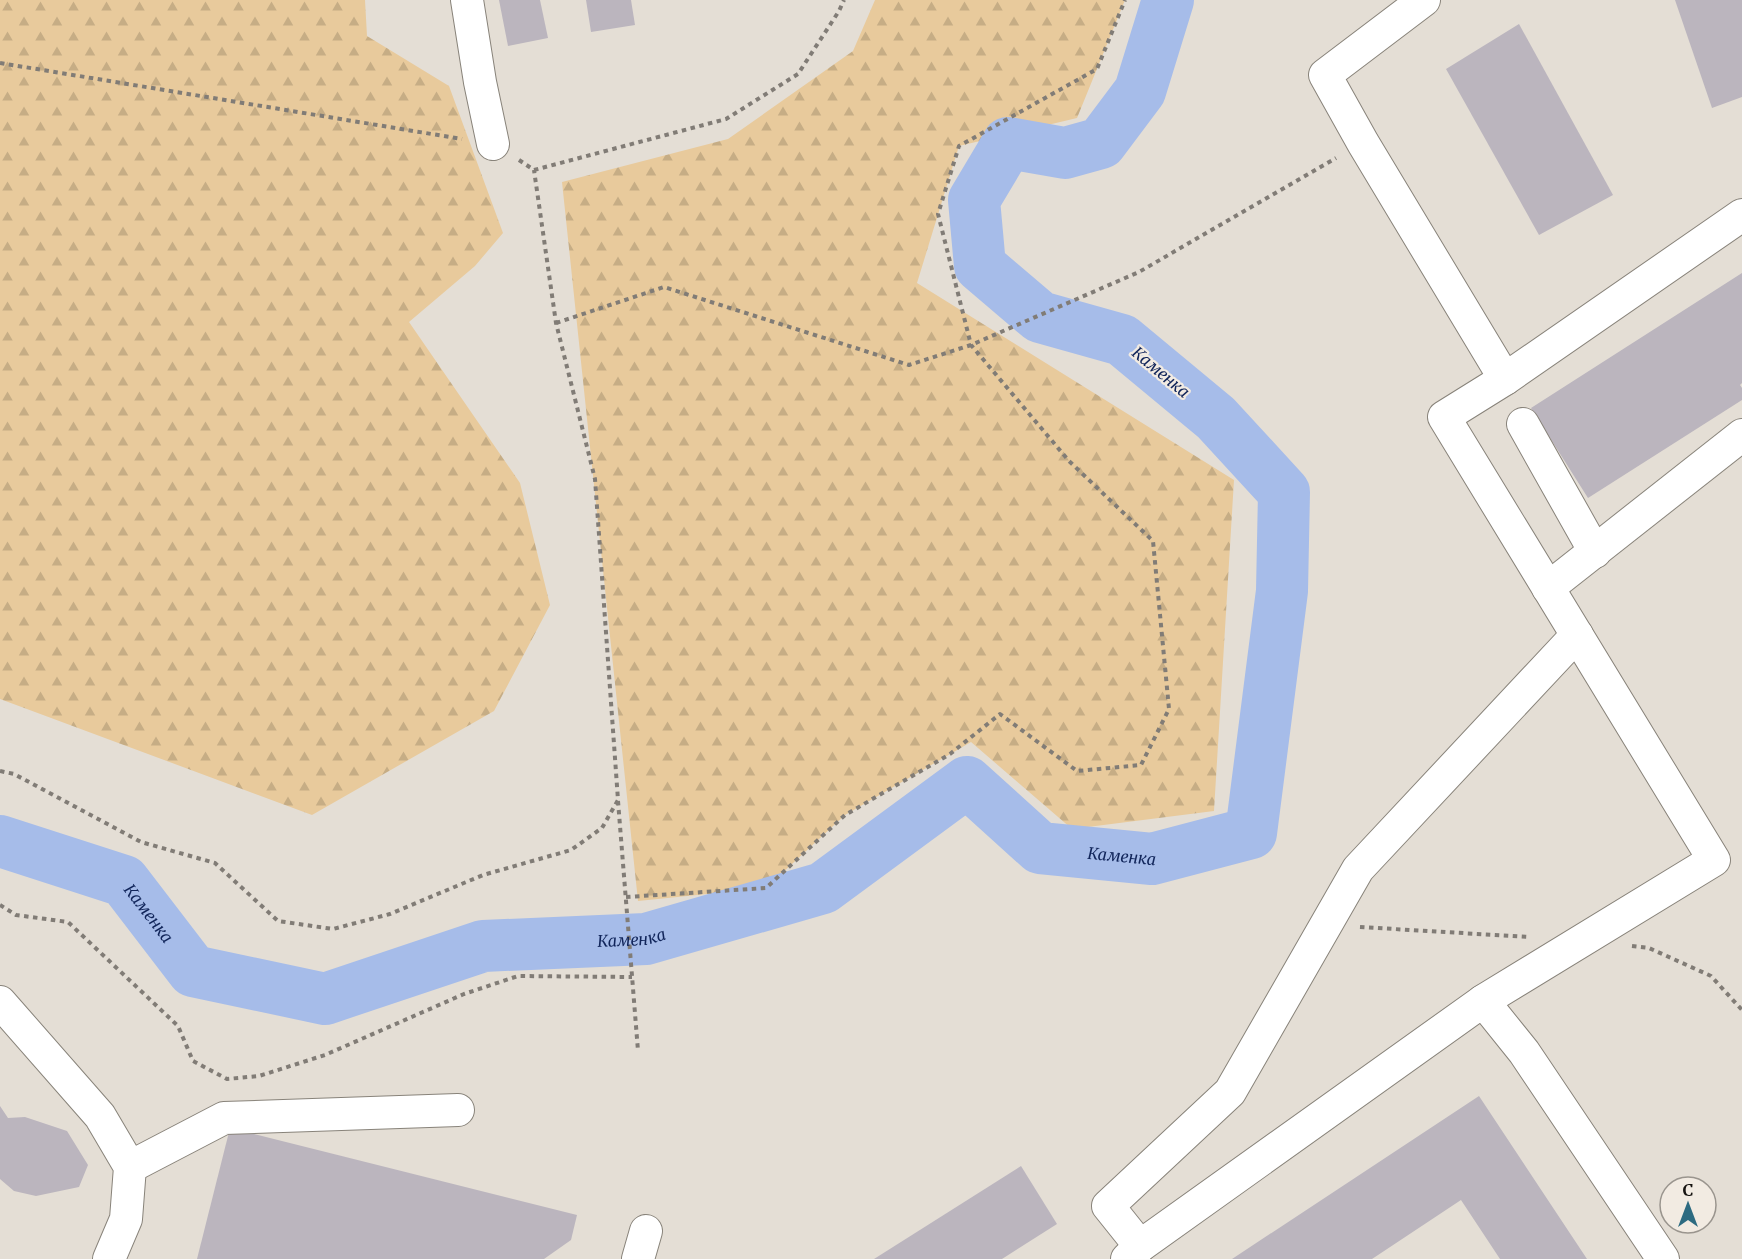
<svg xmlns="http://www.w3.org/2000/svg" width="1742" height="1259" viewBox="0 0 1742 1259" font-family="Merriweather,serif">
  <style>
    .forest { fill: url(#forest-firs) }
    .lines { fill: none; stroke-linecap: round; stroke-linejoin: round }
    .river { stroke: #a6bce9; stroke-width: 52 }
    .building { fill: #bbb5be }
    .minor-casing { stroke: #88837a; stroke-width: 34 }
    .path { stroke: #817c76; stroke-width: 4; stroke-dasharray: 4.5 4.5; stroke-linecap: butt }
    .minor { stroke: #fff; stroke-width: 32 }
    .labels { text-anchor: middle; dominant-baseline: central; stroke-width: 4.5; stroke-linejoin: round; paint-order: stroke }
    .water-label { font-size: 16px; font-style: italic; fill: #11255a; stroke: #f2ebe2 }
  </style>
  <defs>
    <pattern id="forest-firs" width="22" height="20" patternUnits="userSpaceOnUse" patternTransform="scale(1.5)"><rect width="22" height="20" fill="#e8ca9c"/><path d="M5 1l3.5 6h-7zM16 11l3.5 6h-7z" fill="#c6ad85"/></pattern>
  </defs>
  <rect width="100%" height="100%" fill="#e4ded5"/>
  <g class="forest">
    <path d="M 0,0 L 365,0 L 367,36 L 449,86 L 503,233 L 475,266 L 409,322 L 520,483 L 550,605 L 494,711 L 312,815 L 0,699 Z"/>
    <path d="M 875,0 L 1125,0 L 1077,118 L 959,146 L 917,283 L 1234,480 L 1214,811 L 1072,829 L 971,742 L 845,815 L 766,888 L 638,901 L 562,182 L 728,139 L 853,51 Z"/>
  </g>
  <g class="lines">
    <path class="river" id="s1" d="M 0,841 L 124,881 L 193,971 L 325,999 L 483,946 L 646,939 L 823,888 L 967,782 L 1040,848 L 1152,859 L 1251,833 L 1282,591 L 1284,492 L 1216,418 L 1122,340 L 1040,317 L 980,266 L 974,200 L 1008,143 L 1065,153 L 1101,143 L 1140,91 L 1168,0"/>
  </g>
  <g class="building">
    <path d="M 499,0 L 540,0 L 548,38 L 508,46 Z"/>
    <path d="M 586,0 L 631,0 L 635,25 L 591,32 Z"/>
    <path d="M 1675,0 L 1742,0 L 1742,97 L 1712,108 Z"/>
    <path d="M 1519,24 L 1613,195 L 1539,235 L 1446,69 Z"/>
    <path d="M 1742,273 L 1742,383 L 1740,385 L 1742,388 L 1742,400 L 1588,498 L 1531,408 Z"/>
    <path d="M 1479,1096 L 1587,1259 L 1500,1259 L 1461,1200 L 1372,1259 L 1232,1259 Z"/>
    <path d="M 0,1106 L 8,1118 L 25,1117 L 67,1131 L 88,1165 L 79,1187 L 36,1196 L 14,1191 L 0,1179 Z"/>
    <path d="M 230,1128 L 577,1215 L 571,1240 L 544,1259 L 197,1259 Z"/>
    <path d="M 1021,1166 L 1057,1224 L 1002,1259 L 874,1259 Z"/>
  </g>
  <g class="lines">
    <g class="minor-casing">
      <g id="minor">
        <path d="M 467,0 L 480,82 L 493,144"/>
        <path d="M 1424,0 L 1325,75 L 1363,143 L 1505,379 L 1742,215"/>
        <path d="M 1523,424 L 1595,552"/>
        <path d="M 1548,588 L 1742,435"/>
        <path d="M 1483,1001 L 1714,860 L 1444,417 L 1505,379"/>
        <path d="M 0,1002 L 100,1116 L 130,1167 L 126,1219 L 109,1259"/>
        <path d="M 130,1167 L 224,1118 L 458,1110"/>
        <path d="M 1140,1246 L 1108,1206 L 1230,1092 L 1358,869 L 1577,635"/>
        <path d="M 638,1259 L 646,1231"/>
        <path d="M 1127,1259 L 1140,1246 L 1483,1001 L 1524,1052 L 1663,1259"/>
      </g>
    </g>
    <g class="path">
      <path d="M 0,63 L 462,139"/>
      <path d="M 519,160 L 534,170 L 726,119 L 798,74 L 839,11 L 844,0"/>
      <path d="M 556,323 L 664,287 L 909,365 L 971,345 L 1139,272 L 1336,158"/>
      <path d="M 0,771 L 14,774 L 141,842 L 215,863 L 278,921 L 333,929 L 390,914 L 483,875 L 571,850 L 602,828 L 618,800 L 595,479 L 556,323 L 534,170"/>
      <path d="M 618,801 L 638,1051"/>
      <path d="M 626,897 L 766,888 L 845,815 L 950,754 L 1000,714 L 1077,771 L 1141,765 L 1169,709 L 1153,541 L 1069,461 L 971,345 L 938,214 L 959,146 L 1097,69 L 1125,0"/>
      <path d="M 0,905 L 16,915 L 68,922 L 178,1026 L 193,1061 L 227,1079 L 259,1076 L 325,1055 L 464,994 L 518,976 L 632,977"/>
      <path d="M 1360,927 L 1529,937"/>
      <path d="M 1632,946 L 1649,948 L 1711,976 L 1742,1010"/>
    </g>
    <use href="#minor" class="minor"/>
  </g>
  <g class="labels">
    <g class="water-label">
      <text transform="translate(1161 372) rotate(40)">Каменка</text>
      <text stroke="none"><textPath href="#s1" startOffset="1252">Каменка</textPath></text>
      <text stroke="none"><textPath href="#s1" startOffset="171">Каменка</textPath></text>
      <text stroke="none"><textPath href="#s1" startOffset="694">Каменка</textPath></text>
    </g>
  </g>
  <g transform="translate(1688 1205)"><circle r="28" fill="#f2ebe2" stroke="#9a958e" stroke-width="1.5"/>
  <path d="M0-4.5L10 22L0 15L-10 22Z" fill="#2d6b81"/>
  <text y="-9" font-size="16" font-weight="bold" text-anchor="middle" fill="#171411">С</text>
  </g>
</svg>
